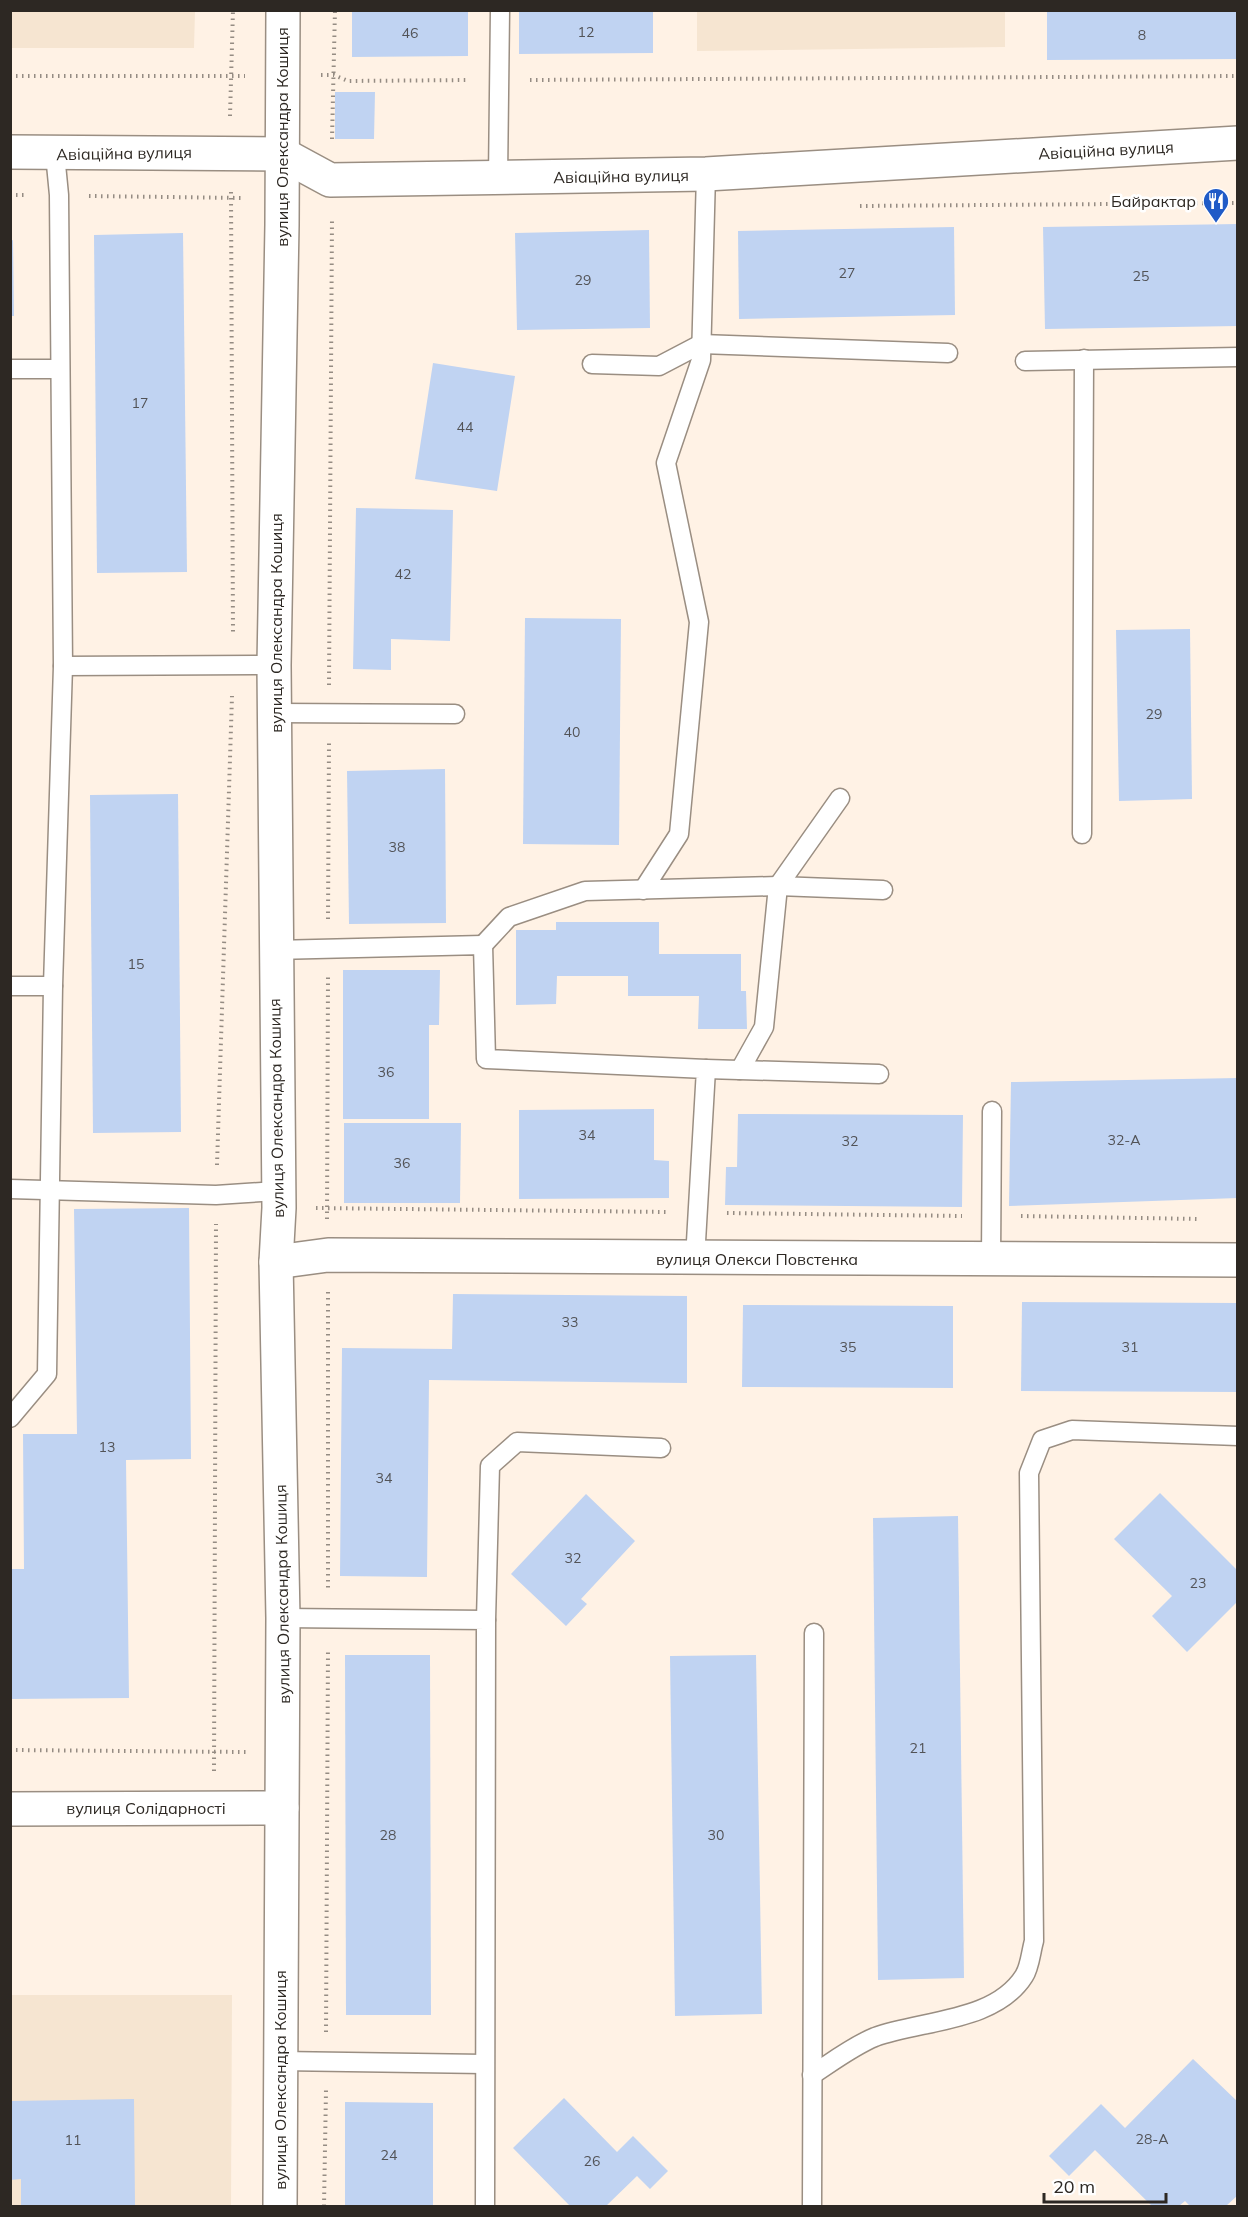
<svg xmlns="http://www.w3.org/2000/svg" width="1248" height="2217" viewBox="0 0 1248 2217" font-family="Mulish,sans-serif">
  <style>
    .built { fill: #f6e5d1 }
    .building { fill: #c0d3f2 }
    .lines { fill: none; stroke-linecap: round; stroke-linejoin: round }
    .service-casing { stroke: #9a8e82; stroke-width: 21 }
    .minor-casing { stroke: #9a8e82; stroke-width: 36 }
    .tertiary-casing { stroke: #9a8e82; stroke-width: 36 }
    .path { stroke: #958c83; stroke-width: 4; stroke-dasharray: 1.5 4.5; stroke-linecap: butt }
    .service { stroke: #fff; stroke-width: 18 }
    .minor { stroke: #fff; stroke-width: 33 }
    .tertiary { stroke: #fff; stroke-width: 33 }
    .labels { text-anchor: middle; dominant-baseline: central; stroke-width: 5; stroke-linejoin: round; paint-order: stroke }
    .number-label { font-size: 14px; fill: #525357 }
    .street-label { font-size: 16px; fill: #2d2823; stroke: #fff }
    .poi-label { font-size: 16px; fill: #2d2823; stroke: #fff; text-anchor: end }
  </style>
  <rect width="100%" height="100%" fill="#fff2e5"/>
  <g class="built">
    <path d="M 11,10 L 195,11 L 194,48 L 11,48 Z"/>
    <path d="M 697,11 L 1005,11 L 1005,47 L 697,51 Z"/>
    <path d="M 10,1995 L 232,1995 L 231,2206 L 11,2206 Z"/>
  </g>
  <g class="building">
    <path d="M 352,10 L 468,10 L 468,56 L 352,57 Z"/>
    <path d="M 519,10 L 653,10 L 653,53 L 519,54 Z"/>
    <path d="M 1047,10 L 1238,10 L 1238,59 L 1047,60 Z"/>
    <path d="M 335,92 L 375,92 L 374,139 L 335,139 Z"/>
    <path d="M 1238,224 L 1238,326 L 1045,329 L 1043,227 Z"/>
    <path d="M 954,227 L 955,315 L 739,319 L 738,231 Z"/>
    <path d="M 649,230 L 650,328 L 517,330 L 515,233 Z"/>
    <path d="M 183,233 L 187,572 L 97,573 L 94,235 Z"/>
    <path d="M 13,240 L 14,316 L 10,316 L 10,241 Z"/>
    <path d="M 433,363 L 515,376 L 497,491 L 415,479 Z"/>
    <path d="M 356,508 L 453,510 L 450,641 L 391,639 L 391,670 L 353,669 Z"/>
    <path d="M 525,618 L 621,619 L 619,845 L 523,844 Z"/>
    <path d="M 1190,629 L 1192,799 L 1119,801 L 1116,630 Z"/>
    <path d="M 445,769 L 446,923 L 349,924 L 347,771 Z"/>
    <path d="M 178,794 L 181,1132 L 93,1133 L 90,795 Z"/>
    <path d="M 556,922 L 659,922 L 659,954 L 741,954 L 741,991 L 746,991 L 747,1029 L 698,1029 L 699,996 L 628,996 L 628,976 L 557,976 L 556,1004 L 516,1005 L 516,930 L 556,930 Z"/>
    <path d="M 343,970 L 440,970 L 439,1025 L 429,1025 L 429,1119 L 343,1119 Z"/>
    <path d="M 1238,1078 L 1238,1198 L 1009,1206 L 1011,1082 Z"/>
    <path d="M 654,1109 L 654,1160 L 669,1161 L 669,1198 L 519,1199 L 519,1110 Z"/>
    <path d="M 738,1114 L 963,1115 L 962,1207 L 725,1205 L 726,1167 L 737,1167 Z"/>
    <path d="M 344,1123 L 461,1123 L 460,1203 L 344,1203 Z"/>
    <path d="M 189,1208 L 191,1459 L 126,1460 L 129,1698 L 10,1699 L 10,1569 L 24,1569 L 23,1434 L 77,1434 L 74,1209 Z"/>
    <path d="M 453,1294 L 687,1296 L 687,1383 L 429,1380 L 427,1577 L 340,1576 L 342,1348 L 452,1349 Z"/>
    <path d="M 1022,1302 L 1238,1303 L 1238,1392 L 1021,1391 Z"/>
    <path d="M 743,1305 L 953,1306 L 953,1388 L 742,1387 Z"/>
    <path d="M 1160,1493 L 1238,1571 L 1238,1601 L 1187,1652 L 1152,1616 L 1172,1596 L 1114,1539 Z"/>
    <path d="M 586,1494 L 635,1541 L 581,1599 L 587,1604 L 566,1626 L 511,1574 Z"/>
    <path d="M 958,1516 L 964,1978 L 878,1980 L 873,1518 Z"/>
    <path d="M 345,1655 L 430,1655 L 431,2015 L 346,2015 Z"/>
    <path d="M 756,1655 L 762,2014 L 675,2016 L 670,1656 Z"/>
    <path d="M 1193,2059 L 1238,2102 L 1238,2195 L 1226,2206 L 1190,2206 L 1185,2201 L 1179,2206 L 1152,2206 L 1095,2150 L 1069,2176 L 1049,2156 L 1101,2104 L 1125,2128 Z"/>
    <path d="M 564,2098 L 617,2152 L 633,2136 L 668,2171 L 650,2189 L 637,2176 L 606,2206 L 570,2206 L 513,2148 Z"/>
    <path d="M 134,2099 L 135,2206 L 21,2206 L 21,2179 L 10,2180 L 10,2101 Z"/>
    <path d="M 345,2102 L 433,2103 L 433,2206 L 345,2206 Z"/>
  </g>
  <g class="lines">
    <g class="service-casing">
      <g id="service">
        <path d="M 498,178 L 500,10"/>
        <path d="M 1025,361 L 1238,357"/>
        <path d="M 592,364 L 659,366 L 701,344 L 948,353"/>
        <path d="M 10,369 L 60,369"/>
        <path d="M 63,666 L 274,665"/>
        <path d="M 276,713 L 455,714"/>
        <path d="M 1082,834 L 1084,359"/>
        <path d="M 643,890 L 679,834 L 699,622 L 666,463 L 701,360 L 706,174"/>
        <path d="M 483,945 L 509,917 L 585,891 L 778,886 L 883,890"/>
        <path d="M 274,950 L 483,945 L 486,1059 L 706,1069 L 695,1259"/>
        <path d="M 10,986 L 53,986"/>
        <path d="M 706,1069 L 879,1074"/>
        <path d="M 740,1070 L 764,1027 L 778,886 L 840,798"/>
        <path d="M 10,1189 L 216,1195 L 277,1191"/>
        <path d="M 991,1260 L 992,1111"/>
        <path d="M 10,1418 L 47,1374 L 53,986 L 63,666 L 59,195 L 55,154"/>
        <path d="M 283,1618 L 486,1620 L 485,2206"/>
        <path d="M 486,1620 L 490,1466 L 517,1442 L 661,1448"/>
        <path d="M 280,2061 L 484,2064"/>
        <path d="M 812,2075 C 832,2062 853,2046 875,2037 C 922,2020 995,2022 1024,1976 C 1030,1967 1031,1951 1034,1941 L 1029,1473 L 1042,1440 L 1072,1430 L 1238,1436"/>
        <path d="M 812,2206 L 814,1633"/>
      </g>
    </g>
    <g class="minor-casing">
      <g id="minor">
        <path d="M 276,1262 L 328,1255 L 1238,1260"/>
        <path d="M 10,1809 L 282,1808"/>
        <path d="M 280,2206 L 283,1618 L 276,1262 L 279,1208 L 274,665 L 282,225 L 283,10"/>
      </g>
    </g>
    <g class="tertiary-casing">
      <path id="tertiary" d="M 10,152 L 282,154 L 330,180 L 706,174 L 1238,143"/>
    </g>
    <g class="path">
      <path d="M 321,75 L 334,75 L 348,81 L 469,80"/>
      <path d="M 10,76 L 245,76"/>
      <path d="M 530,80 L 1238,76"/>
      <path d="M 230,116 L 233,10"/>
      <path d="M 332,139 L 335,10"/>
      <path d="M 231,192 L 233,634"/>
      <path d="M 10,195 L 28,195"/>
      <path d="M 89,196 L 244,198"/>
      <path d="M 860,206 L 1238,203"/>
      <path d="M 329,685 L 332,218"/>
      <path d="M 328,919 L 329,743"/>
      <path d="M 217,1165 L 232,696"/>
      <path d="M 316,1208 L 668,1212"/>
      <path d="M 727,1213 L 962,1216"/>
      <path d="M 1021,1216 L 1199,1219"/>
      <path d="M 327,1219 L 328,977"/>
      <path d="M 328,1292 L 328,1588"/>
      <path d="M 10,1750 L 246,1752"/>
      <path d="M 214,1771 L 216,1224"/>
      <path d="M 326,2032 L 328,1649"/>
      <path d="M 324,2206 L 326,2090"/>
    </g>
    <use href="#service" class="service"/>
    <use href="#minor" class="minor"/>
    <use href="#tertiary" class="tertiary"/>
  </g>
  <defs>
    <g id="restaurant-pin" transform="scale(1.35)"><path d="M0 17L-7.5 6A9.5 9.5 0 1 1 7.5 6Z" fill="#205bc7" stroke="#fff"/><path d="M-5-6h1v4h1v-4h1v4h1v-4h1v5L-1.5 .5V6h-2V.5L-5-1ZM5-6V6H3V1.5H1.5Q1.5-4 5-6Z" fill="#fff"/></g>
  </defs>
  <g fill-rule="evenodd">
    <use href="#restaurant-pin" x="1216" y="201"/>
  </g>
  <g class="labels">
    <g class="number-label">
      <text x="586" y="32">12</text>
      <text x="410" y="33">46</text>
      <text x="1142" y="35">8</text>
      <text x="847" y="273">27</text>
      <text x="1141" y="276">25</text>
      <text x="583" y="280">29</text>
      <text x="140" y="403">17</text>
      <text x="465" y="427">44</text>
      <text x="403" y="574">42</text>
      <text x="1154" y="714">29</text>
      <text x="572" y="732">40</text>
      <text x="397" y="847">38</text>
      <text x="136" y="964">15</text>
      <text x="386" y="1072">36</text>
      <text x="587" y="1135">34</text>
      <text x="1124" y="1140">32-А</text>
      <text x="850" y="1141">32</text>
      <text x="402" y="1163">36</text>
      <text x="570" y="1322">33</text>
      <text x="848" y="1347">35</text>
      <text x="1130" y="1347">31</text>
      <text x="107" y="1447">13</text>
      <text x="384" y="1478">34</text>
      <text x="573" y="1558">32</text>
      <text x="1198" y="1583">23</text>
      <text x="918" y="1748">21</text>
      <text x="388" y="1835">28</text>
      <text x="716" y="1835">30</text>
      <text x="1152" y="2139">28-А</text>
      <text x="73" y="2140">11</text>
      <text x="389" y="2155">24</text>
      <text x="592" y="2161">26</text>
    </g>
    <g class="street-label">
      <text transform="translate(282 137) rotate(-90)">вулиця Олександра Кошиця</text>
      <text transform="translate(1106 150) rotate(-3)">Авіаційна вулиця</text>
      <text transform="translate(124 153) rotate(-1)">Авіаційна вулиця</text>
      <text transform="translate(621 176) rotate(-1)">Авіаційна вулиця</text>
      <text transform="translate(276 623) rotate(-90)">вулиця Олександра Кошиця</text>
      <text transform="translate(276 1108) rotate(-91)">вулиця Олександра Кошиця</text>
      <text x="757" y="1259">вулиця Олекси Повстенка</text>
      <text transform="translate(282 1594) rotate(-91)">вулиця Олександра Кошиця</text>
      <text x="146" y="1808">вулиця Солідарності</text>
      <text transform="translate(280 2080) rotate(-90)">вулиця Олександра Кошиця</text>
    </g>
    <g class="poi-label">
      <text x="1196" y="201">Байрактар</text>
    </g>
  </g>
  <rect width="1248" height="2217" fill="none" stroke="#2d2823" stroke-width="24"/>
  <path d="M1044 2193v9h122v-9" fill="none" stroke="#2d2823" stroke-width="3"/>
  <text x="1053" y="2193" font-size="18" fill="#2d2823" stroke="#ffffff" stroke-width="4.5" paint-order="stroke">20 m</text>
</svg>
